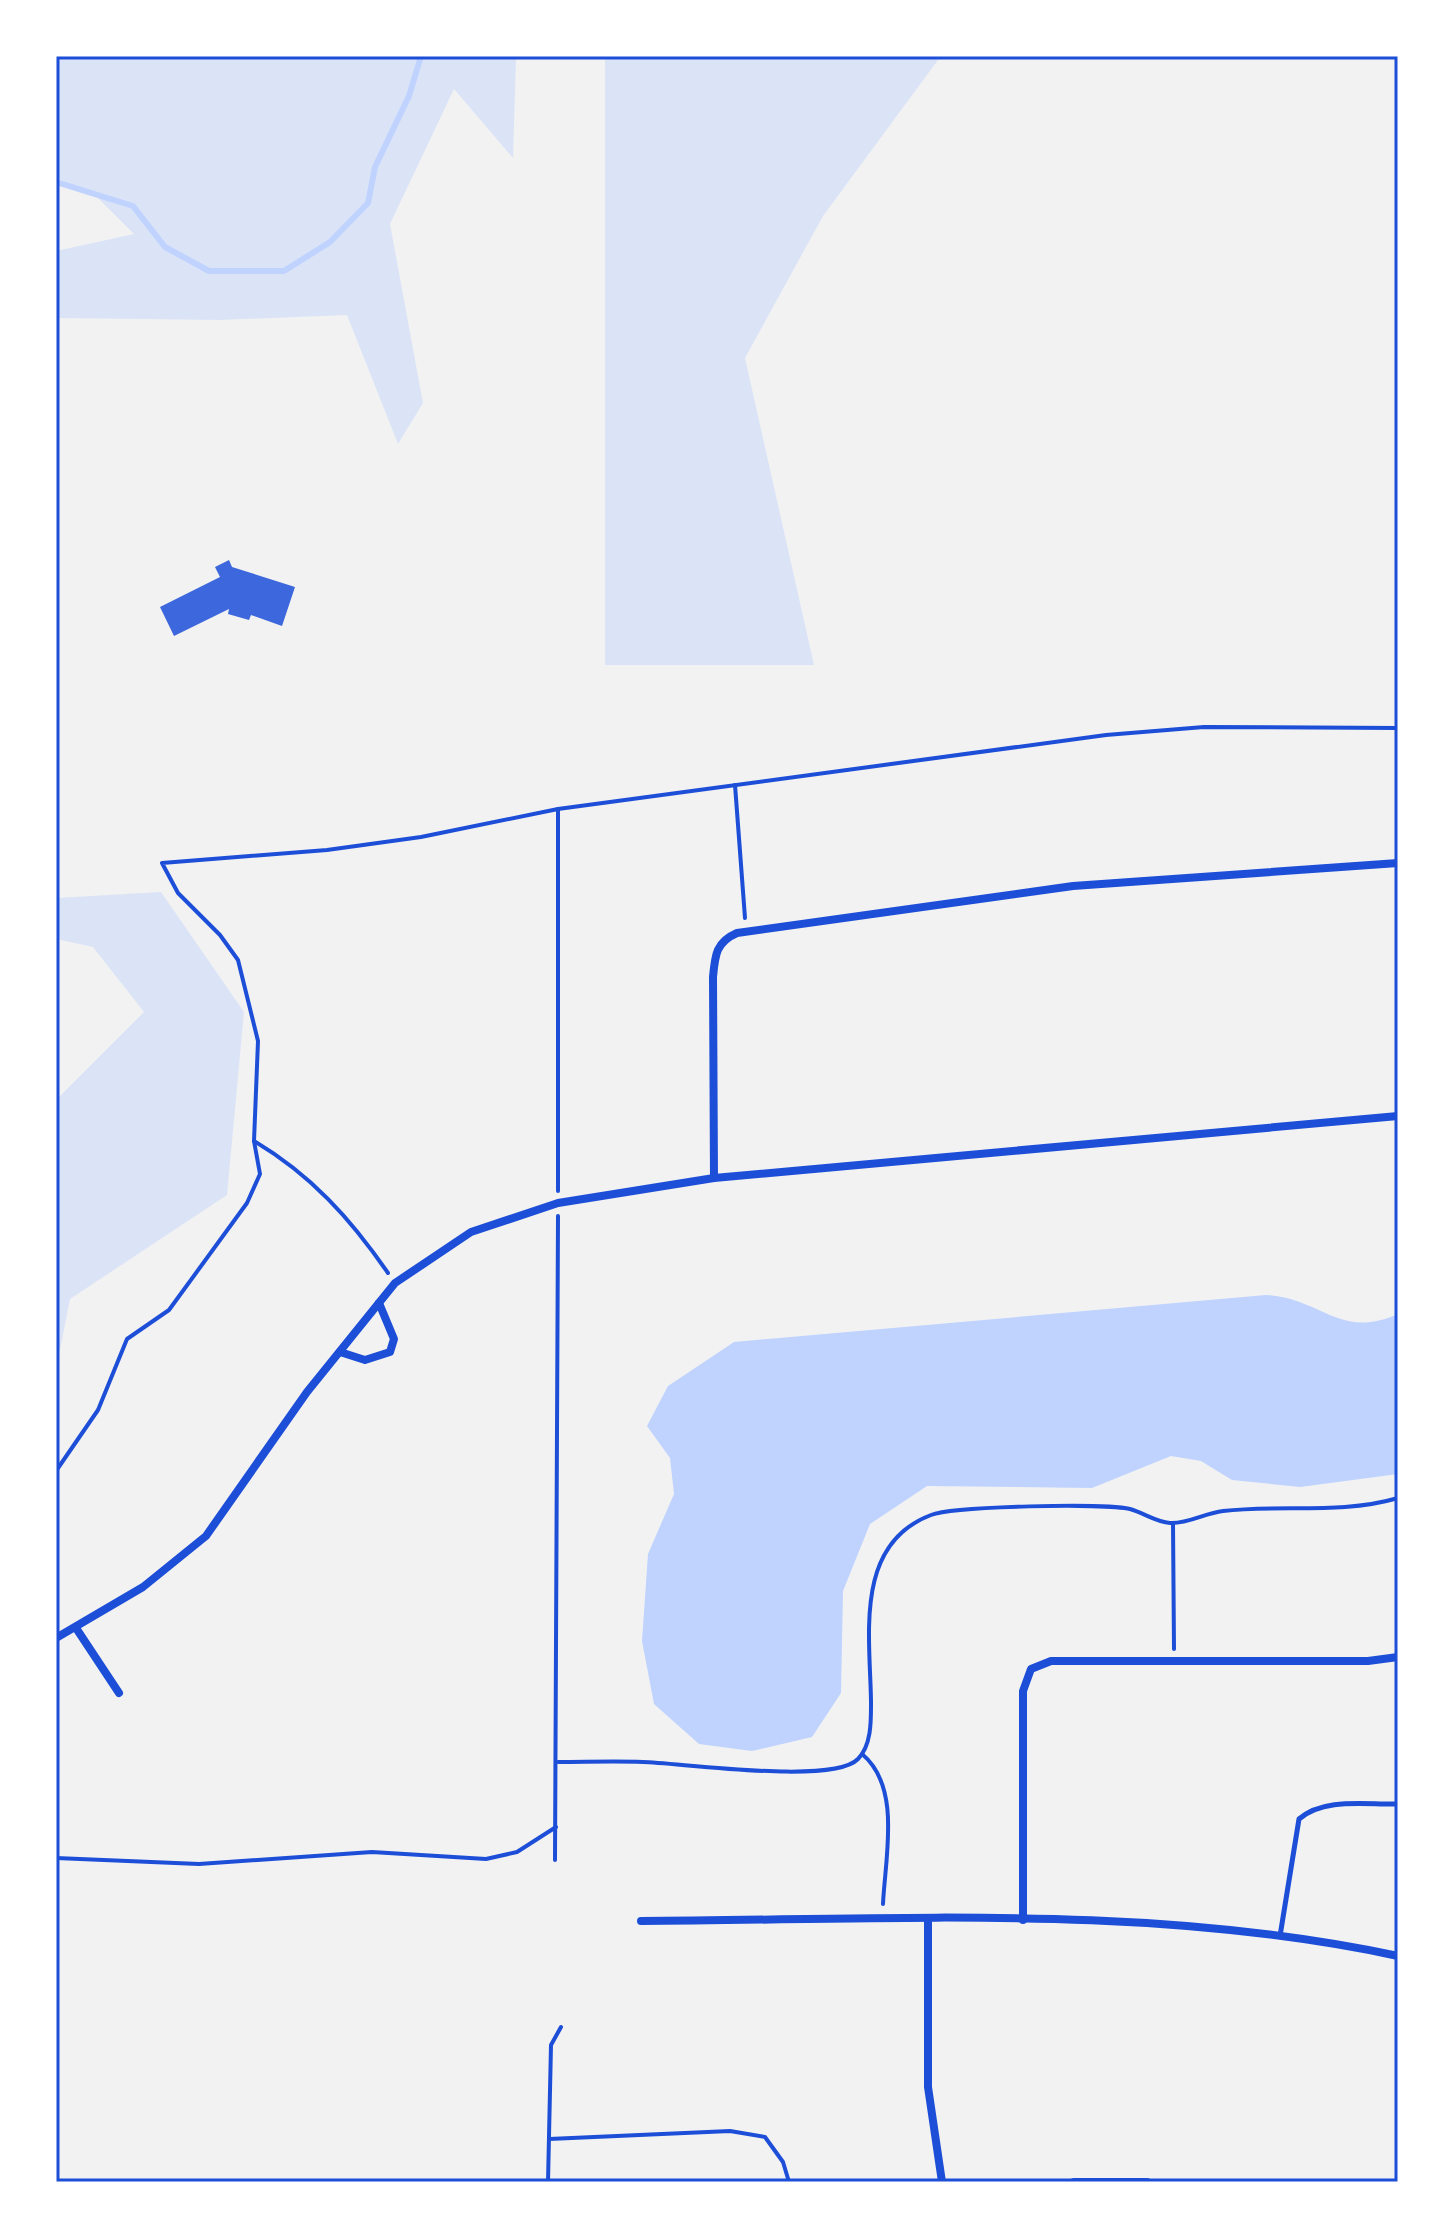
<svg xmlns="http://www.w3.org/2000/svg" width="1454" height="2238" viewBox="0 0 1454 2238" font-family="Karla,sans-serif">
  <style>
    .green { fill: #dbe4f7 }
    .water { fill: #bfd3fe }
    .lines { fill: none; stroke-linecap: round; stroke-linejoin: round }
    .stream { stroke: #bfd3fe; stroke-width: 6 }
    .building { fill: #3d67dc }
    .path { stroke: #1d4ed8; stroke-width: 4 }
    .service { stroke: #1d4ed8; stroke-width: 5 }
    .minor { stroke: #1d4ed8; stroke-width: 8 }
    .neatline { fill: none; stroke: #1d4ed8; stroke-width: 3 }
  </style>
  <rect width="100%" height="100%" fill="#f2f2f2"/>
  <g class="green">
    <path d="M 56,56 L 516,59 L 513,158 L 454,89 L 390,224 L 423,403 L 398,444 L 347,315 L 220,320 L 56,318 L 56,251 L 134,234 L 97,197 L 56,178 Z"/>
    <path d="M 605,56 L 941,56 L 823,216 L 745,358 L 814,665 L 605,665 Z"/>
    <path d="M 161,892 L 244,1012 L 227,1195 L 70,1299 L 56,1370 L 56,1100 L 144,1012 L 93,947 L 56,939 L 56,898 Z"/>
  </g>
  <path class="water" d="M 1266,1295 C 1324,1299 1339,1340 1398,1314 L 1398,1474 L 1300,1487 L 1232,1480 L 1201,1461 L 1171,1456 L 1092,1488 L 927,1486 L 870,1524 L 843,1591 L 841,1693 L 812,1737 L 752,1751 L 699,1744 L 654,1704 L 642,1641 L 648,1554 L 674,1494 L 670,1458 L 647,1426 L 668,1386 L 734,1342 Z"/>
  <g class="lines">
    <path class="stream" d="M 56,182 L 133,206 L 165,247 L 209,271 L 284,271 L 330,242 L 368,203 L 375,167 L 409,96 L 421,56"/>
  </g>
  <path class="building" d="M 229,560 L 232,567 L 295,587 L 282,626 L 251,615 L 249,620 L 228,614 L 229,609 L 174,636 L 160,607 L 220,577 L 215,567 Z"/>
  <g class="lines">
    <g class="path">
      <path d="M 735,785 L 745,918"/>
      <path d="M 558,809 L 558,1191"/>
      <path d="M 254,1141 C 311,1175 350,1218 388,1273"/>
      <path d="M 56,1471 L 98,1410 L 127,1339 L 169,1310 L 247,1203 L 260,1174 L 254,1141 L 258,1041 L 238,960 L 220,935 L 178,893 L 162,863 L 327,850 L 421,837 L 558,809 L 1106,735 L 1204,727 L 1398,728"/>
      <path d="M 1173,1523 L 1174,1649"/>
      <path d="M 862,1754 C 902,1787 885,1858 883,1904"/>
      <path d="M 558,1762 C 586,1762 614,1761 643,1762 C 682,1763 833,1785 858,1759 C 872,1745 871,1719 871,1701 C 870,1635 854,1544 931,1515 C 953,1506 1105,1503 1130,1509 C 1144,1513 1156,1522 1170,1523 C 1188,1524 1205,1513 1223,1511 C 1282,1504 1340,1515 1398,1498"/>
      <path d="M 56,1858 L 199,1864 L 372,1852 L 486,1859 L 517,1852 L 556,1827"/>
      <path d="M 555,1860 L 558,1216"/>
      <path d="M 549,2139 L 730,2131 L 765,2137 L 783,2162 L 789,2182"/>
      <path d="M 548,2182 L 551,2045 L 561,2027"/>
    </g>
    <path class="service" d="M 1280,1936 L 1299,1819 C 1324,1797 1367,1805 1398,1804"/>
    <g class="minor">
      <path d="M 714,1178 L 713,977 C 715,955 716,942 737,933 L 1073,886 L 1398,863"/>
      <path d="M 340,1352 L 365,1360 L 390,1352 L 394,1339 L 379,1303"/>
      <path d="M 76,1628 L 119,1693"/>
      <path d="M 56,1638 L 143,1587 L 206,1536 L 307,1392 L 395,1283 L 471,1232 L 558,1203 L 714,1178 L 1398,1116"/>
      <path d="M 928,1920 L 928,2087 L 942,2182"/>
      <path d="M 1023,1920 L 1023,1691 L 1031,1669 L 1051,1661 L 1368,1661 L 1398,1657"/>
      <path d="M 641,1921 C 892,1920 1151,1903 1398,1956"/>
      <path d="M 1074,2182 L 1147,2182"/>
    </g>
  </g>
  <rect width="1454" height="2238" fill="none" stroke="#ffffff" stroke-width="116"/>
  <rect x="58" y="58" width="1338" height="2122" class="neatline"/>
</svg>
